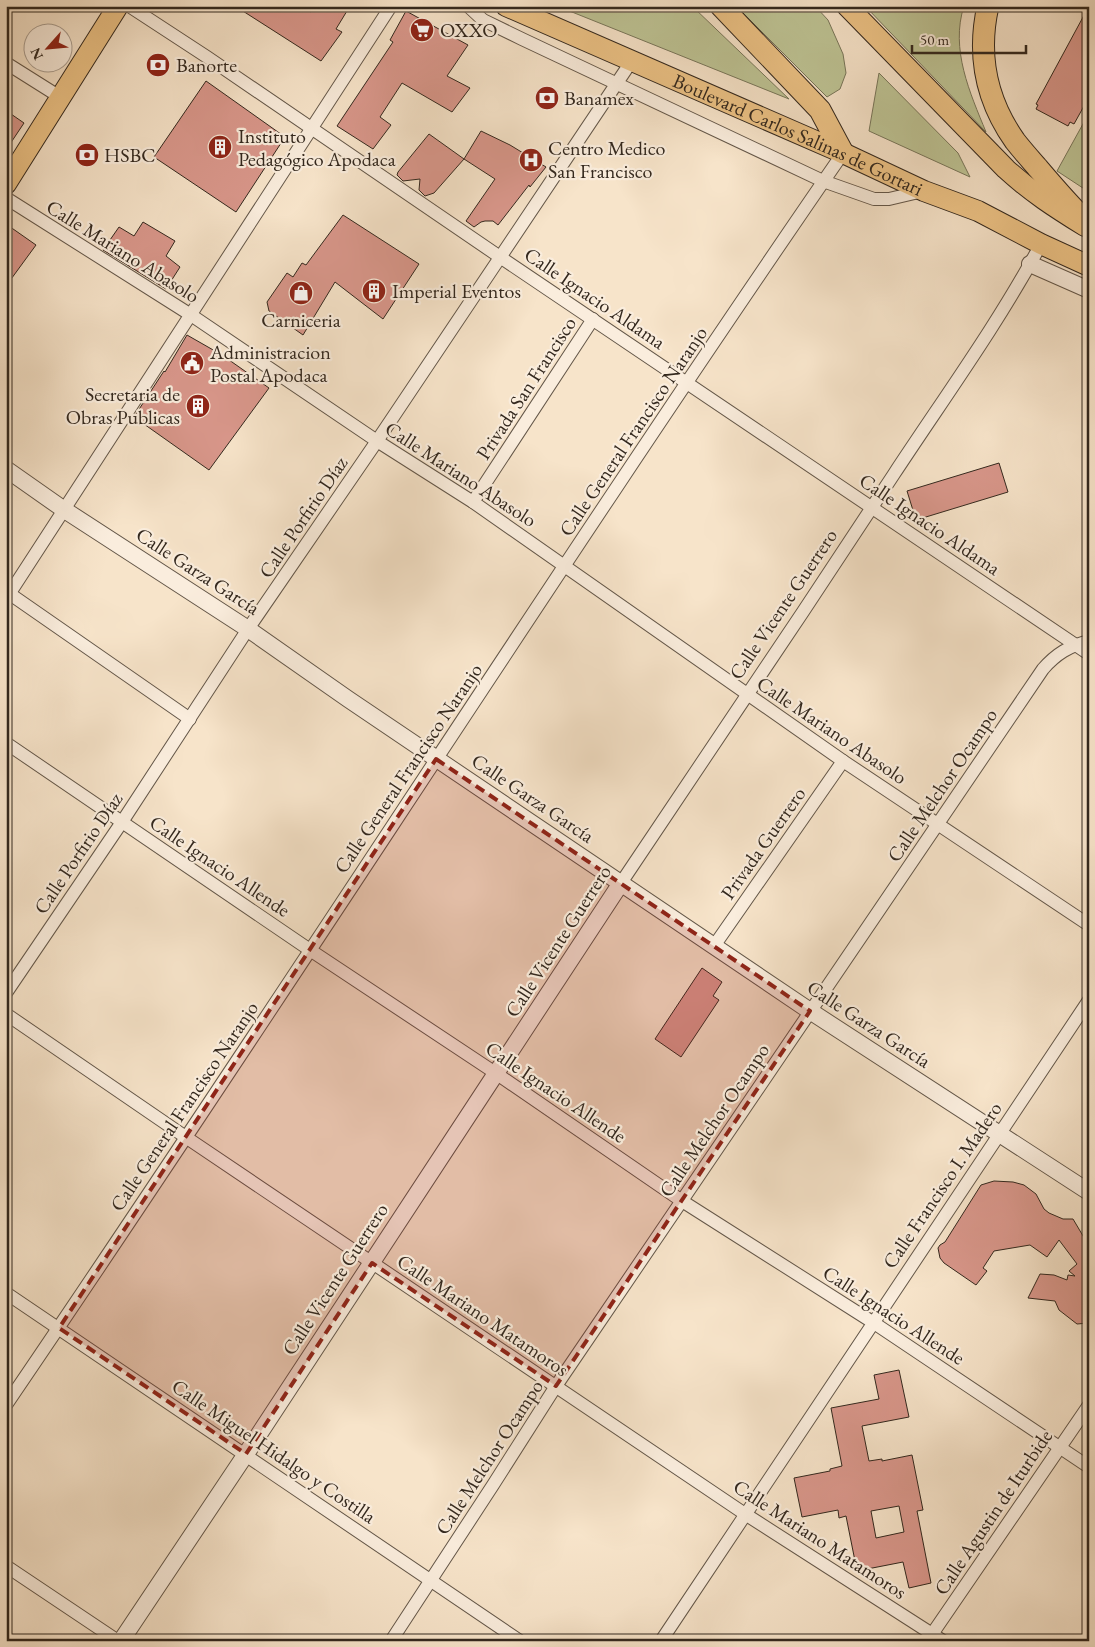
<svg xmlns="http://www.w3.org/2000/svg" width="1095" height="1647" viewBox="0 0 1095 1647" font-family="'EB Garamond',serif">
  <style>
    .green { fill: #bec495; stroke: #78765a }
    .building { fill: #d9978b; stroke: #33281e; fill-rule: evenodd }
    .lines { fill: none; stroke-linecap: round; stroke-linejoin: round }
    .minor-casing { stroke: #645749; stroke-width: 14 }
    .tertiary-casing { stroke: #645749; stroke-width: 18 }
    .primary-casing { stroke: #33281e; stroke-width: 22 }
    .trunk-casing { stroke: #33281e; stroke-width: 23 }
    .minor { stroke: #faeddd; stroke-width: 12 }
    .tertiary { stroke: #faeddd; stroke-width: 16 }
    .primary { stroke: #ecc285; stroke-width: 20 }
    .trunk { stroke: #ecc285; stroke-width: 21 }
    .marked { fill: #8f2418; fill-opacity: 0.2; stroke: #8f2418; stroke-width: 4; stroke-dasharray: 10 6; stroke-linejoin: round }
    .labels { text-anchor: middle; dominant-baseline: central; stroke-width: 4.5; stroke-linejoin: round; paint-order: stroke }
    .poi-label { font-size: 20px; fill: #33281e; stroke: #faeddd; text-anchor: start }
    .street-label { font-size: 20px; fill: #33281e; stroke: #faeddd }
  </style>
  <rect width="100%" height="100%" fill="#f7e4ca"/>
  <filter id="stains"><feTurbulence type="fractalNoise" baseFrequency=".004" numOctaves="4"/><feColorMatrix values="0 0 0 0 .2 0 0 0 0 .09 0 0 0 0 .02 0 0 0 .5 -.17"/></filter>
  <radialGradient id="worn" r=".72"><stop offset=".6" stop-color="#630" stop-opacity="0"/><stop offset="1" stop-color="#630" stop-opacity=".3"/></radialGradient>
  <g class="green">
    <path d="M 557,6 L 692,6 L 789,99 Z"/>
    <path d="M 736,6 L 815,6 L 828,20 L 843,54 L 846,73 L 840,89 L 827,97 Z"/>
    <path d="M 865,6 L 964,6 C 950,49 970,93 986,132 Z"/>
    <path d="M 879,73 L 958,153 L 970,177 L 869,131 Z"/>
    <path d="M 1089,113 L 1089,192 L 1057,171 Z"/>
  </g>
  <g class="building">
    <path d="M 235,6 L 302,6 L 311,12 L 315,6 L 350,6 L 336,29 L 342,32 L 321,61 Z"/>
    <path d="M 1089,6 L 1089,97 L 1074,124 L 1070,122 L 1068,126 L 1036,109 L 1038,105 L 1036,104 Z"/>
    <path d="M 406,11 L 468,45 L 447,76 L 470,88 L 452,112 L 402,83 L 380,117 L 391,125 L 373,149 L 337,126 L 393,42 L 390,40 Z"/>
    <path d="M 206,81 L 285,137 L 236,212 L 154,157 Z"/>
    <path d="M 11,114 L 24,123 L 6,150 L 6,121 Z"/>
    <path d="M 481,131 L 510,145 L 546,167 L 530,187 L 529,185 L 498,225 L 493,221 L 485,221 L 481,222 L 474,227 L 466,221 L 495,179 L 464,159 Z"/>
    <path d="M 429,134 L 464,159 L 434,193 L 425,196 L 419,190 L 420,179 L 403,181 L 397,175 L 398,172 Z"/>
    <path d="M 343,215 L 419,264 L 383,319 L 335,282 L 303,335 L 269,311 L 267,302 L 287,273 L 293,277 L 302,263 L 306,265 Z"/>
    <path d="M 143,222 L 175,241 L 166,256 L 180,267 L 166,289 L 103,250 L 119,227 L 134,236 Z"/>
    <path d="M 6,224 L 36,245 L 6,286 Z"/>
    <path d="M 187,335 L 222,355 L 269,388 L 209,470 L 134,417 L 162,374 L 164,371 L 165,372 Z"/>
    <path d="M 999,463 L 1008,492 L 916,520 L 907,491 Z"/>
    <path d="M 702,968 L 722,982 L 713,996 L 719,1000 L 681,1057 L 655,1039 Z"/>
    <path d="M 994,1181 L 1013,1182 L 1024,1185 L 1036,1194 L 1044,1209 L 1049,1213 L 1063,1219 L 1073,1219 L 1089,1246 L 1089,1323 L 1077,1324 L 1059,1310 L 1055,1301 L 1028,1298 L 1040,1274 L 1054,1275 L 1067,1280 L 1068,1275 L 1075,1276 L 1069,1271 L 1077,1264 L 1059,1240 L 1047,1257 L 1030,1245 L 994,1251 L 983,1268 L 987,1271 L 976,1285 L 944,1263 L 940,1258 L 938,1248 L 940,1245 L 945,1242 L 981,1185 Z"/>
    <path d="M 899,1370 L 909,1417 L 862,1426 L 869,1461 L 882,1459 L 882,1461 L 912,1455 L 923,1510 L 917,1511 L 931,1583 L 909,1588 L 903,1562 L 857,1571 L 846,1516 L 839,1518 L 838,1510 L 802,1517 L 794,1478 L 830,1471 L 830,1469 L 842,1466 L 831,1408 L 879,1399 L 874,1375 ZM 899,1506 L 904,1532 L 876,1538 L 871,1511 Z"/>
  </g>
  <g class="lines">
    <g class="minor-casing">
      <g id="minor">
        <path d="M 129,6 L 207,57 L 500,257 L 1089,654"/>
        <path d="M 468,6 L 483,20 L 522,39 L 823,181 L 874,199 L 889,199 L 923,191"/>
        <path d="M 6,63 L 60,97"/>
        <path d="M 6,198 L 191,315 L 377,441 L 473,502 L 843,761 L 1089,925"/>
        <path d="M 473,502 L 593,319"/>
        <path d="M 10,594 L 190,719"/>
        <path d="M 6,599 L 391,6"/>
        <path d="M 6,743 L 310,950 L 497,1074 L 682,1201 L 874,1323 L 1089,1467"/>
        <path d="M 621,883 C 713,747 804,611 894,474 C 944,398 998,324 1041,244"/>
        <path d="M 714,946 L 843,761"/>
        <path d="M 6,993 L 122,822 L 248,629 L 377,441 L 631,62"/>
        <path d="M 6,1014 L 187,1138 L 745,1514 L 943,1641"/>
        <path d="M 6,1293 L 520,1641"/>
        <path d="M 6,1405 C 289,990 558,566 843,153"/>
        <path d="M 6,1566 L 118,1641"/>
        <path d="M 928,1640 L 1089,1405"/>
        <path d="M 391,1641 L 493,1485 L 556,1386 L 1043,669 C 1056,654 1069,646 1089,641"/>
        <path d="M 661,1641 L 1089,1000"/>
      </g>
    </g>
    <g class="tertiary-casing">
      <g id="tertiary">
        <path d="M 1030,264 L 1089,290"/>
        <path d="M 6,469 L 63,509 L 248,629 L 348,699 L 810,1011 L 1089,1192"/>
        <path d="M 121,1641 L 246,1454 L 621,883"/>
      </g>
    </g>
    <g class="primary-casing">
      <g id="primary">
        <path id="s1" d="M 506,6 L 843,153 L 924,191 L 978,211 L 1041,244 L 1089,266"/>
        <path d="M 847,6 L 1006,169 C 1031,192 1056,208 1085,226"/>
        <path d="M 6,184 L 118,6"/>
      </g>
    </g>
    <g class="trunk-casing">
      <g id="trunk">
        <path d="M 721,6 L 820,110 L 843,153"/>
        <path d="M 988,6 C 977,55 986,100 1015,141 C 1022,150 1030,159 1037,167 C 1054,187 1070,206 1089,224"/>
      </g>
    </g>
    <use href="#minor" class="minor"/>
    <use href="#tertiary" class="tertiary"/>
    <use href="#primary" class="primary"/>
    <use href="#trunk" class="trunk"/>
  </g>
  <path class="marked" d="M 436,759 L 810,1011 L 556,1386 L 372,1263 L 246,1454 L 59,1328 Z"/>
  <defs>
    <g id="supermarket-disc" transform="scale(1.25)"><circle r="9.5" fill="#8f2418" stroke="#faeddd"/><path d="M-6-5.5h2.5l.6 2H6L4.5 2H-2.5L-4.4-4H-6ZM-1.5 3.2a1.3 1.3 0 1 0 .1 0ZM3 3.2a1.3 1.3 0 1 0 .1 0Z" fill="#fff"/></g>
    <g id="bank-disc" transform="scale(1.25)"><circle r="9.5" fill="#8f2418" stroke="#faeddd"/><path d="M-6-4H6V4H-6ZM0-2.3a2.3 2.3 0 1 0 0 4.6a2.3 2.3 0 1 0 0-4.6Z" fill="#fff"/></g>
    <g id="building-disc" transform="scale(1.25)"><circle r="9.5" fill="#8f2418" stroke="#faeddd"/><path d="M-4-6H4V6H1V3H-1V6H-4ZM-2.5-4.3h1.7v1.8h-1.7ZM.8-4.3h1.7v1.8H.8ZM-2.5-1h1.7V.8h-1.7ZM.8-1h1.7V.8H.8Z" fill="#fff"/></g>
    <g id="hospital-disc" transform="scale(1.25)"><circle r="9.5" fill="#8f2418" stroke="#faeddd"/><path d="M-5-5h3v3.5h4V-5h3V5h-3V1.5h-4V5h-3Z" fill="#fff"/></g>
    <g id="shop-disc" transform="scale(1.25)"><circle r="9.5" fill="#8f2418" stroke="#faeddd"/><path d="M-5-2.5h2.3a2.7 3.5 0 0 1 5.4 0H5L5.5 6h-11ZM-1.5-2.5h3a1.5 2.3 0 0 0-3 0Z" fill="#fff"/></g>
    <g id="civic-disc" transform="scale(1.25)"><circle r="9.5" fill="#8f2418" stroke="#faeddd"/><path d="M-.6-6.5H3V-4.5H.6V-3L4-1V1h2V6H-6V1h2V-1L-.6-3ZM-1.2 2.5V6h2.4V2.5Z" fill="#fff"/></g>
  </defs>
  <g fill-rule="evenodd">
    <use href="#supermarket-disc" x="422" y="30"/>
    <use href="#bank-disc" x="158" y="65"/>
    <use href="#bank-disc" x="547" y="98"/>
    <use href="#building-disc" x="220" y="147"/>
    <use href="#bank-disc" x="87" y="155"/>
    <use href="#hospital-disc" x="531" y="160"/>
    <use href="#building-disc" x="374" y="291"/>
    <use href="#shop-disc" x="301" y="293"/>
    <use href="#civic-disc" x="192" y="363"/>
    <use href="#building-disc" x="198" y="406"/>
  </g>
  <g class="labels">
    <g class="poi-label">
      <text x="440" y="30">OXXO</text>
      <text x="176" y="65">Banorte</text>
      <text x="564" y="98">Banamex</text>
      <text x="238" y="136">Instituto<tspan x="238" dy="23">Pedagógico Apodaca</tspan></text>
      <text x="548" y="148">Centro Medico<tspan x="548" dy="23">San Francisco</tspan></text>
      <text x="104" y="155">HSBC</text>
      <text x="392" y="291">Imperial Eventos</text>
      <text x="301" y="320" text-anchor="middle">Carniceria</text>
      <text x="210" y="352">Administracion<tspan x="210" dy="23">Postal Apodaca</tspan></text>
      <text x="180" y="394" text-anchor="end">Secretaria de<tspan x="180" dy="23">Obras Publicas</tspan></text>
    </g>
    <g class="street-label">
      <text stroke="none"><textPath href="#s1" startOffset="319">Boulevard Carlos Salinas de Gortari</textPath></text>
      <text transform="translate(123 251) rotate(32)">Calle Mariano Abasolo</text>
      <text transform="translate(595 298) rotate(34)">Calle Ignacio Aldama</text>
      <text transform="translate(526 388) rotate(-57)">Privada San Francisco</text>
      <text transform="translate(633 431) rotate(-56)">Calle General Francisco Naranjo</text>
      <text transform="translate(461 474) rotate(33)">Calle Mariano Abasolo</text>
      <text transform="translate(303 517) rotate(-56)">Calle Porfirio Díaz</text>
      <text transform="translate(930 524) rotate(34)">Calle Ignacio Aldama</text>
      <text transform="translate(198 571) rotate(33)">Calle Garza García</text>
      <text transform="translate(783 604) rotate(-56)">Calle Vicente Guerrero</text>
      <text transform="translate(832 730) rotate(34)">Calle Mariano Abasolo</text>
      <text transform="translate(408 768) rotate(-56)">Calle General Francisco Naranjo</text>
      <text transform="translate(942 785) rotate(-56)">Calle Melchor Ocampo</text>
      <text transform="translate(533 798) rotate(34)">Calle Garza García</text>
      <text transform="translate(763 843) rotate(-55)">Privada Guerrero</text>
      <text transform="translate(78 853) rotate(-56)">Calle Porfirio Díaz</text>
      <text transform="translate(220 866) rotate(34)">Calle Ignacio Allende</text>
      <text transform="translate(558 941) rotate(-57)">Calle Vicente Guerrero</text>
      <text transform="translate(869 1024) rotate(33)">Calle Garza García</text>
      <text transform="translate(556 1092) rotate(34)">Calle Ignacio Allende</text>
      <text transform="translate(184 1106) rotate(-56)">Calle General Francisco Naranjo</text>
      <text transform="translate(714 1120) rotate(-56)">Calle Melchor Ocampo</text>
      <text transform="translate(942 1185) rotate(-56)">Calle Francisco I. Madero</text>
      <text transform="translate(335 1279) rotate(-57)">Calle Vicente Guerrero</text>
      <text transform="translate(483 1315) rotate(34)">Calle Mariano Matamoros</text>
      <text transform="translate(894 1315) rotate(33)">Calle Ignacio Allende</text>
      <text transform="translate(274 1451) rotate(34)">Calle Miguel Hidalgo y Costilla</text>
      <text transform="translate(489 1457) rotate(-57)">Calle Melchor Ocampo</text>
      <text transform="translate(993 1512) rotate(-56)">Calle Agustin de Iturbide</text>
      <text transform="translate(820 1539) rotate(33)">Calle Mariano Matamoros</text>
    </g>
  </g>
  <rect width="1095" height="1647" fill="none" stroke="#f7e4ca" stroke-width="25"/>
  <rect x="8" y="8" width="1080" height="1632" fill="none" stroke="#33281e" stroke-width="2.5"/>
  <rect x="12" y="12" width="1070" height="1622" fill="none" stroke="#33281e"/>
  <g transform="translate(48 48) rotate(243)"><circle r="24" fill="#faeddd" stroke="#aa9e91"/>
  <path d="M0-4L9 19L0 12L-9 19Z" fill="#8f2418"/>
  <text y="-8" font-size="14" font-weight="bold" text-anchor="middle" fill="#33281e">N</text>
  </g>
  <path d="M912 45v8h114v-8" fill="none" stroke="#33281e" stroke-width="2.5"/>
  <text x="920" y="45" font-size="15" fill="#33281e" stroke="#faeddd" stroke-width="4" paint-order="stroke">50 m</text>
  <rect width="100%" height="100%" filter="url(#stains)"/>
  <rect width="100%" height="100%" fill="url(#worn)"/>
</svg>
